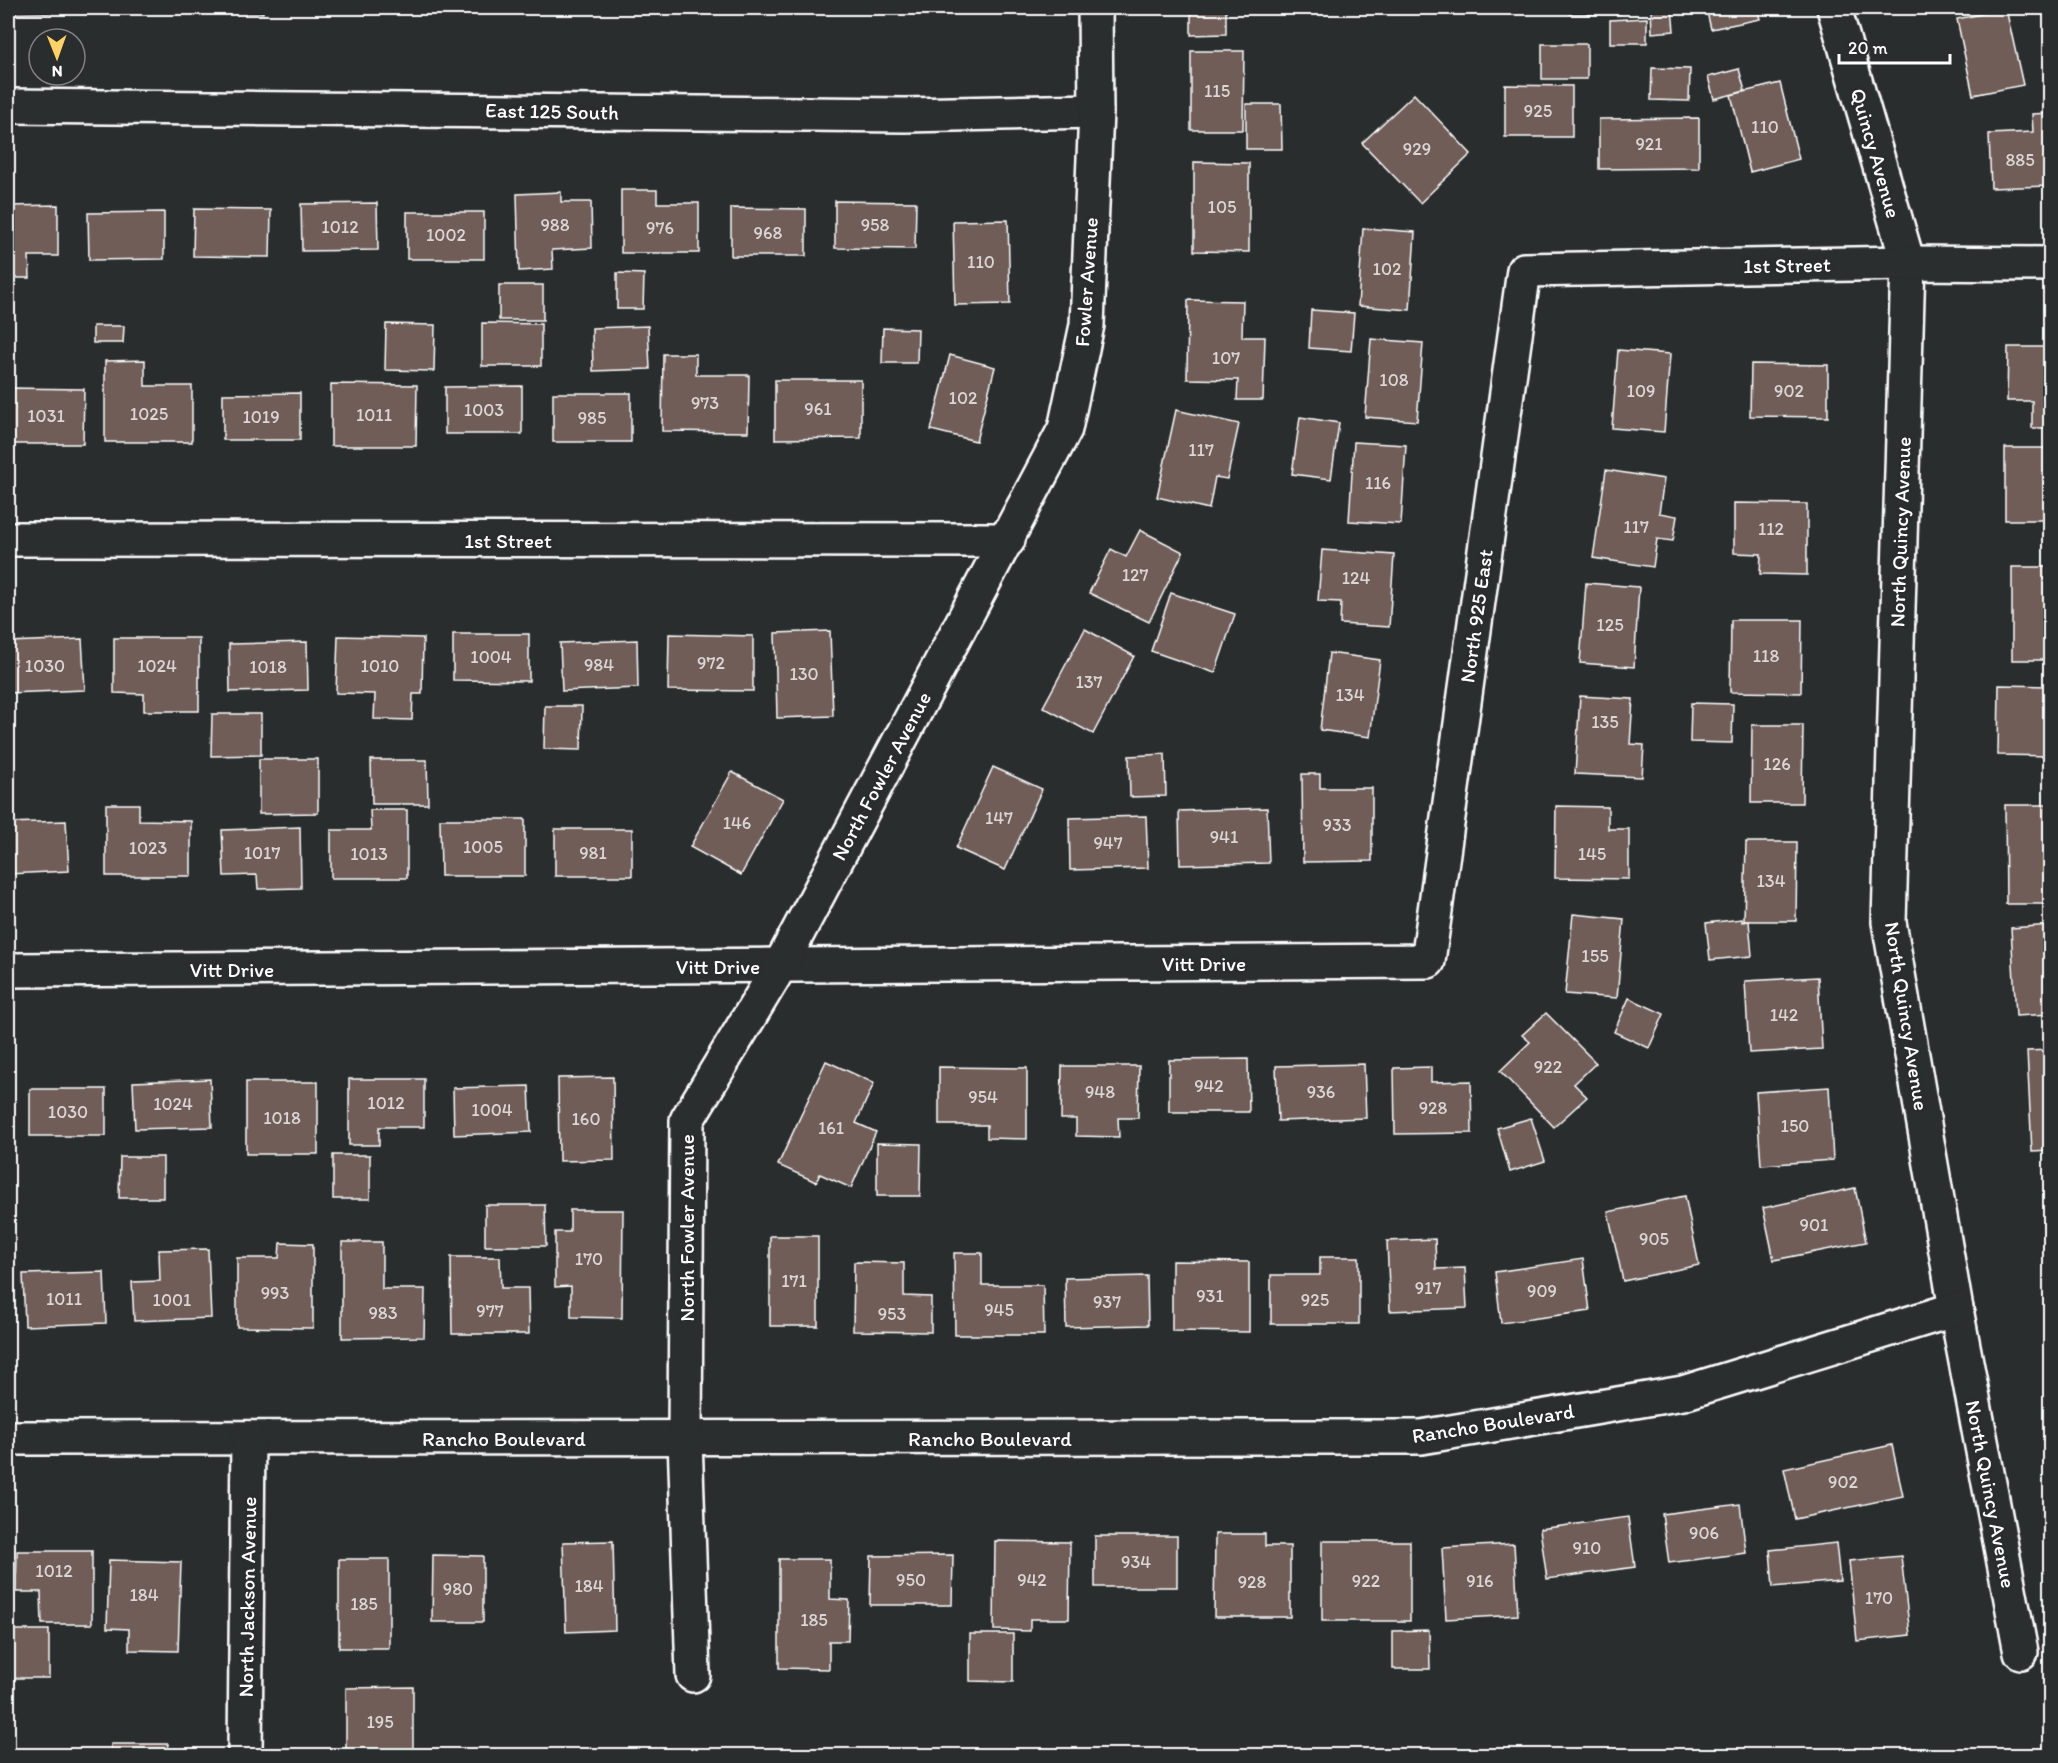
<svg xmlns="http://www.w3.org/2000/svg" width="2058" height="1763" viewBox="0 0 2058 1763" font-family="Itim,sans-serif">
  <style>
    .building { fill: #6f5d58; stroke: #fff; stroke-width: 1.5 }
    .lines { fill: none; stroke-linecap: round; stroke-linejoin: round }
    .minor-casing { stroke: #fff; stroke-width: 38 }
    .minor { stroke: #2a2d2e; stroke-width: 33 }
    .labels { text-anchor: middle; dominant-baseline: central; stroke-width: 6; stroke-linejoin: round; paint-order: stroke }
    .number-label { font-size: 18px; fill: #dbd6d5 }
    .street-label { font-size: 21px; fill: #fff; stroke: #2a2d2e }
  </style>
  <rect width="100%" height="100%" fill="#2a2d2e"/>
  <filter id="ink" filterUnits="userSpaceOnUse"><feTurbulence type="fractalNoise" baseFrequency=".0167" numOctaves="2"/><feDisplacementMap in="SourceGraphic" scale="12" xChannelSelector="R" yChannelSelector="G"/><feConvolveMatrix kernelMatrix="1 2 1 2 8 2 1 2 1" color-interpolation-filters="sRGB"/></filter>
  <g filter="url(#ink)">
    <g class="building">
      <path d="M 8,8 L 49,8 L 50,13 L 8,14 Z"/>
      <path d="M 185,8 L 263,8 L 263,13 L 185,12 Z"/>
      <rect x="292" y="8" width="88" height="2"/>
      <rect x="407" y="8" width="79" height="3"/>
      <path d="M 620,8 L 697,8 L 698,10 L 620,10 Z"/>
      <rect x="832" y="8" width="74" height="1"/>
      <path d="M 962,8 L 1009,8 L 1009,9 Z"/>
      <path d="M 1191,8 L 1226,8 L 1226,34 L 1191,35 Z"/>
      <rect x="1570" y="8" width="50" height="6"/>
      <path d="M 1651,8 L 1672,8 L 1674,31 L 1652,33 Z"/>
      <path d="M 1706,8 L 1757,8 L 1760,19 L 1711,29 Z"/>
      <path d="M 2006,9 L 2023,85 L 1973,95 L 1957,19 Z"/>
      <path d="M 1647,18 L 1647,43 L 1610,43 L 1610,20 Z"/>
      <rect x="1542" y="44" width="45" height="35"/>
      <path d="M 1191,51 L 1244,51 L 1243,130 L 1191,130 Z"/>
      <path d="M 1652,68 L 1690,69 L 1689,101 L 1651,100 Z"/>
      <path d="M 1739,69 L 1745,91 L 1714,99 L 1708,77 Z"/>
      <path d="M 1780,83 L 1799,159 L 1750,172 L 1731,95 Z"/>
      <path d="M 1505,85 L 1572,86 L 1572,137 L 1505,137 Z"/>
      <path d="M 1414,94 L 1471,154 L 1420,203 L 1362,143 Z"/>
      <path d="M 1246,104 L 1281,104 L 1282,149 L 1246,149 Z"/>
      <path d="M 2050,113 L 2050,186 L 1991,188 L 1989,134 L 2033,132 L 2032,114 Z"/>
      <path d="M 1699,118 L 1699,168 L 1599,169 L 1599,119 Z"/>
      <path d="M 1194,162 L 1249,163 L 1249,252 L 1194,251 Z"/>
      <path d="M 621,190 L 657,190 L 657,203 L 699,203 L 699,253 L 621,253 Z"/>
      <path d="M 561,192 L 561,202 L 591,202 L 592,248 L 552,250 L 553,269 L 519,271 L 517,194 Z"/>
      <path d="M 835,201 L 916,202 L 915,249 L 835,248 Z"/>
      <path d="M 377,203 L 378,250 L 302,251 L 301,204 Z"/>
      <path d="M 58,205 L 58,256 L 29,256 L 30,278 L 8,278 L 8,206 Z"/>
      <path d="M 731,208 L 806,209 L 806,256 L 731,256 Z"/>
      <path d="M 194,209 L 271,210 L 270,257 L 193,256 Z"/>
      <path d="M 164,212 L 164,259 L 89,260 L 88,213 Z"/>
      <rect x="407" y="212" width="77" height="47"/>
      <path d="M 1008,220 L 1010,304 L 955,305 L 953,221 Z"/>
      <path d="M 1363,228 L 1415,232 L 1410,310 L 1358,306 Z"/>
      <path d="M 617,273 L 644,274 L 643,309 L 617,309 Z"/>
      <rect x="499" y="285" width="44" height="35"/>
      <path d="M 1188,300 L 1243,301 L 1242,337 L 1265,337 L 1263,400 L 1237,400 L 1238,380 L 1187,379 Z"/>
      <path d="M 1311,310 L 1354,313 L 1351,351 L 1309,348 Z"/>
      <path d="M 482,323 L 541,324 L 541,366 L 482,366 Z"/>
      <path d="M 386,324 L 435,325 L 434,371 L 385,370 Z"/>
      <path d="M 93,326 L 124,326 L 123,343 L 93,343 Z"/>
      <path d="M 648,326 L 650,369 L 593,371 L 592,328 Z"/>
      <path d="M 883,328 L 918,329 L 917,363 L 882,363 Z"/>
      <path d="M 1371,339 L 1423,343 L 1417,421 L 1365,417 Z"/>
      <path d="M 2008,347 L 2050,347 L 2050,428 L 2032,428 L 2032,401 L 2007,401 Z"/>
      <path d="M 1618,350 L 1670,354 L 1664,432 L 1612,428 Z"/>
      <path d="M 663,354 L 696,354 L 696,375 L 749,375 L 748,432 L 662,431 Z"/>
      <path d="M 950,355 L 995,367 L 976,441 L 931,430 Z"/>
      <path d="M 145,360 L 145,386 L 192,386 L 192,442 L 105,442 L 105,361 Z"/>
      <path d="M 1751,364 L 1828,365 L 1828,417 L 1750,416 Z"/>
      <path d="M 775,380 L 861,380 L 861,438 L 775,439 Z"/>
      <path d="M 331,384 L 417,385 L 416,446 L 331,446 Z"/>
      <path d="M 522,386 L 522,434 L 445,434 L 445,387 Z"/>
      <path d="M 8,388 L 84,389 L 83,444 L 8,444 Z"/>
      <path d="M 300,393 L 300,440 L 223,440 L 223,394 Z"/>
      <rect x="553" y="393" width="78" height="49"/>
      <path d="M 1176,410 L 1239,424 L 1227,479 L 1215,477 L 1209,509 L 1157,497 Z"/>
      <path d="M 1300,417 L 1339,423 L 1331,479 L 1292,474 Z"/>
      <path d="M 1354,442 L 1406,445 L 1401,524 L 1349,521 Z"/>
      <rect x="2005" y="448" width="45" height="72"/>
      <path d="M 1606,470 L 1664,479 L 1659,513 L 1677,516 L 1673,541 L 1657,539 L 1653,567 L 1593,558 Z"/>
      <path d="M 1734,503 L 1807,504 L 1807,575 L 1760,574 L 1761,554 L 1734,553 Z"/>
      <path d="M 1140,530 L 1183,552 L 1149,622 L 1089,593 L 1111,549 L 1126,557 Z"/>
      <path d="M 1322,550 L 1394,555 L 1389,627 L 1340,624 L 1341,602 L 1318,601 Z"/>
      <rect x="2012" y="567" width="38" height="93"/>
      <path d="M 1586,583 L 1639,587 L 1634,667 L 1580,663 Z"/>
      <path d="M 1171,593 L 1235,614 L 1215,673 L 1151,651 Z"/>
      <path d="M 1731,620 L 1802,620 L 1801,693 L 1730,692 Z"/>
      <path d="M 1085,629 L 1134,656 L 1093,734 L 1043,707 Z"/>
      <path d="M 830,631 L 833,716 L 777,718 L 775,633 Z"/>
      <path d="M 453,634 L 529,634 L 529,681 L 453,680 Z"/>
      <path d="M 669,634 L 753,636 L 753,691 L 668,690 Z"/>
      <path d="M 338,636 L 423,638 L 422,694 L 413,694 L 412,720 L 374,719 L 375,694 L 336,693 Z"/>
      <path d="M 114,638 L 199,638 L 199,711 L 144,711 L 144,694 L 114,693 Z"/>
      <path d="M 82,639 L 85,690 L 8,693 L 8,642 Z"/>
      <path d="M 637,640 L 638,688 L 562,691 L 560,643 Z"/>
      <path d="M 307,642 L 308,690 L 230,692 L 229,644 Z"/>
      <path d="M 1329,653 L 1380,660 L 1370,737 L 1320,730 Z"/>
      <path d="M 1999,685 L 2050,686 L 2050,756 L 1998,755 Z"/>
      <path d="M 1580,696 L 1633,699 L 1630,744 L 1644,745 L 1642,777 L 1575,774 Z"/>
      <path d="M 1691,703 L 1733,704 L 1732,743 L 1690,742 Z"/>
      <path d="M 545,706 L 582,706 L 581,750 L 544,749 Z"/>
      <path d="M 212,714 L 261,714 L 261,755 L 211,756 Z"/>
      <path d="M 1752,725 L 1803,725 L 1802,803 L 1751,803 Z"/>
      <path d="M 1165,754 L 1166,796 L 1130,797 L 1129,756 Z"/>
      <path d="M 259,759 L 318,759 L 318,813 L 259,814 Z"/>
      <path d="M 371,760 L 427,760 L 428,804 L 372,804 Z"/>
      <path d="M 993,767 L 1042,789 L 1005,870 L 956,848 Z"/>
      <path d="M 732,772 L 783,799 L 741,875 L 690,847 Z"/>
      <path d="M 1302,774 L 1320,774 L 1320,788 L 1372,788 L 1372,861 L 1303,862 Z"/>
      <path d="M 106,804 L 139,804 L 139,820 L 191,821 L 191,876 L 106,876 Z"/>
      <path d="M 2005,805 L 2050,805 L 2050,904 L 2006,904 Z"/>
      <path d="M 1556,806 L 1608,807 L 1608,829 L 1629,829 L 1629,879 L 1555,878 Z"/>
      <path d="M 1267,808 L 1269,863 L 1180,865 L 1179,811 Z"/>
      <path d="M 370,810 L 407,810 L 407,878 L 331,878 L 331,830 L 371,830 Z"/>
      <path d="M 1146,816 L 1148,868 L 1070,870 L 1069,818 Z"/>
      <path d="M 440,819 L 525,819 L 525,876 L 441,876 Z"/>
      <path d="M 66,821 L 69,871 L 8,874 L 8,823 Z"/>
      <path d="M 300,827 L 301,888 L 258,889 L 257,875 L 224,876 L 222,830 Z"/>
      <rect x="555" y="829" width="77" height="47"/>
      <path d="M 1746,842 L 1797,842 L 1796,921 L 1744,921 Z"/>
      <path d="M 1573,914 L 1624,919 L 1617,998 L 1565,994 Z"/>
      <path d="M 1742,919 L 1742,922 L 1749,921 L 1752,956 L 1710,960 L 1706,923 Z"/>
      <path d="M 2050,925 L 2050,1014 L 2016,1016 L 2011,928 Z"/>
      <path d="M 1818,977 L 1822,1049 L 1749,1053 L 1745,981 Z"/>
      <path d="M 1629,998 L 1664,1014 L 1649,1048 L 1614,1032 Z"/>
      <path d="M 1546,1013 L 1596,1063 L 1574,1084 L 1587,1097 L 1554,1127 L 1500,1071 L 1530,1042 L 1522,1035 Z"/>
      <path d="M 2050,1050 L 2050,1151 L 2032,1152 L 2027,1051 Z"/>
      <path d="M 1248,1059 L 1249,1112 L 1169,1112 L 1169,1060 Z"/>
      <path d="M 826,1061 L 874,1083 L 856,1123 L 876,1132 L 851,1188 L 820,1174 L 816,1182 L 778,1165 Z"/>
      <path d="M 1364,1064 L 1366,1118 L 1278,1121 L 1276,1066 Z"/>
      <path d="M 1062,1066 L 1139,1066 L 1138,1118 L 1118,1118 L 1119,1137 L 1076,1136 L 1076,1119 L 1061,1119 Z"/>
      <path d="M 939,1067 L 1027,1068 L 1027,1139 L 987,1138 L 987,1125 L 939,1125 Z"/>
      <path d="M 1431,1067 L 1431,1082 L 1471,1081 L 1472,1133 L 1395,1134 L 1394,1068 Z"/>
      <path d="M 613,1077 L 614,1160 L 559,1161 L 558,1078 Z"/>
      <path d="M 210,1079 L 212,1127 L 135,1129 L 133,1082 Z"/>
      <path d="M 349,1079 L 424,1079 L 424,1127 L 379,1127 L 379,1145 L 349,1145 Z"/>
      <rect x="246" y="1082" width="72" height="72"/>
      <path d="M 529,1086 L 531,1132 L 454,1135 L 453,1088 Z"/>
      <path d="M 1829,1087 L 1833,1160 L 1761,1165 L 1756,1092 Z"/>
      <rect x="30" y="1089" width="76" height="47"/>
      <path d="M 1531,1118 L 1545,1161 L 1510,1172 L 1497,1128 Z"/>
      <path d="M 877,1143 L 921,1144 L 920,1196 L 877,1196 Z"/>
      <rect x="333" y="1155" width="37" height="44"/>
      <path d="M 120,1157 L 163,1157 L 163,1198 L 119,1198 Z"/>
      <path d="M 2045,1187 L 2050,1187 L 2050,1273 L 2049,1273 Z"/>
      <path d="M 1855,1188 L 1866,1242 L 1774,1260 L 1763,1208 Z"/>
      <path d="M 1685,1196 L 1699,1265 L 1623,1281 L 1608,1212 Z"/>
      <path d="M 485,1205 L 545,1205 L 546,1246 L 485,1246 Z"/>
      <path d="M 570,1210 L 623,1210 L 622,1318 L 571,1317 L 571,1286 L 555,1287 L 555,1232 L 570,1232 Z"/>
      <rect x="770" y="1236" width="48" height="90"/>
      <path d="M 1435,1239 L 1436,1269 L 1465,1268 L 1467,1308 L 1390,1311 L 1387,1241 Z"/>
      <path d="M 342,1242 L 382,1242 L 382,1289 L 425,1289 L 424,1337 L 342,1338 Z"/>
      <path d="M 280,1243 L 313,1244 L 313,1328 L 237,1327 L 237,1258 L 279,1258 Z"/>
      <path d="M 208,1249 L 211,1318 L 134,1321 L 132,1282 L 160,1281 L 159,1250 Z"/>
      <path d="M 954,1253 L 982,1253 L 982,1285 L 1043,1285 L 1044,1335 L 955,1335 Z"/>
      <path d="M 451,1257 L 500,1257 L 501,1288 L 528,1288 L 529,1334 L 452,1334 Z"/>
      <path d="M 1320,1257 L 1359,1257 L 1359,1324 L 1271,1324 L 1271,1275 L 1320,1275 Z"/>
      <path d="M 1583,1259 L 1590,1311 L 1501,1323 L 1495,1272 Z"/>
      <path d="M 1172,1261 L 1249,1262 L 1249,1332 L 1172,1331 Z"/>
      <path d="M 854,1262 L 904,1263 L 904,1296 L 931,1297 L 931,1332 L 853,1331 Z"/>
      <path d="M 104,1272 L 106,1323 L 25,1326 L 23,1274 Z"/>
      <path d="M 1147,1276 L 1148,1325 L 1066,1327 L 1065,1278 Z"/>
      <path d="M 1892,1445 L 1903,1496 L 1795,1519 L 1784,1469 Z"/>
      <path d="M 1740,1504 L 1746,1553 L 1669,1563 L 1662,1514 Z"/>
      <path d="M 1628,1517 L 1635,1567 L 1547,1579 L 1540,1529 Z"/>
      <path d="M 1215,1534 L 1265,1534 L 1265,1546 L 1290,1546 L 1290,1617 L 1214,1617 Z"/>
      <rect x="1095" y="1536" width="82" height="51"/>
      <path d="M 613,1541 L 615,1630 L 566,1632 L 563,1542 Z"/>
      <path d="M 995,1541 L 1070,1542 L 1069,1619 L 1030,1619 L 1030,1631 L 994,1630 Z"/>
      <rect x="1322" y="1541" width="88" height="80"/>
      <path d="M 1836,1543 L 1840,1581 L 1773,1587 L 1770,1550 Z"/>
      <path d="M 1514,1544 L 1518,1615 L 1446,1619 L 1442,1548 Z"/>
      <path d="M 17,1551 L 92,1551 L 92,1624 L 42,1624 L 41,1592 L 16,1592 Z"/>
      <path d="M 433,1555 L 483,1556 L 483,1622 L 432,1622 Z"/>
      <path d="M 953,1555 L 952,1605 L 870,1605 L 871,1556 Z"/>
      <path d="M 1901,1556 L 1910,1635 L 1857,1641 L 1849,1561 Z"/>
      <rect x="339" y="1559" width="50" height="89"/>
      <path d="M 779,1559 L 830,1559 L 830,1599 L 849,1600 L 848,1641 L 829,1641 L 829,1669 L 779,1668 Z"/>
      <path d="M 109,1560 L 181,1562 L 178,1651 L 129,1650 L 129,1629 L 107,1628 Z"/>
      <rect x="8" y="1630" width="41" height="48"/>
      <path d="M 1429,1630 L 1430,1669 L 1393,1669 L 1393,1631 Z"/>
      <path d="M 970,1634 L 1013,1634 L 1013,1682 L 970,1681 Z"/>
      <path d="M 413,1687 L 413,1756 L 346,1756 L 346,1688 Z"/>
      <rect x="111" y="1744" width="57" height="12"/>
    </g>
    <g class="lines">
      <g class="minor-casing">
        <g id="minor">
          <path d="M 1834,8 L 1908,263 L 1889,922 L 1956,1309 L 2021,1652"/>
          <path d="M 8,106 L 905,115 L 1096,111"/>
          <path d="M 8,539 L 1008,540"/>
          <path d="M 8,970 L 1428,961 L 1524,270 L 1908,263 L 2050,264"/>
          <path d="M 8,1438 L 1421,1437 L 1683,1393 L 1956,1309"/>
          <path d="M 693,1675 L 685,1438 L 687,1120 L 780,966 L 1065,429 L 1087,325 L 1096,111 L 1095,8"/>
          <path d="M 245,1756 L 248,1438"/>
        </g>
      </g>
      <use href="#minor" class="minor"/>
    </g>
  </g>
  <g class="labels">
    <g class="number-label">
      <text x="1217" y="91">115</text>
      <text x="1538" y="111">925</text>
      <text x="1765" y="127">110</text>
      <text x="1649" y="144">921</text>
      <text x="1417" y="149">929</text>
      <text x="2020" y="160">885</text>
      <text x="1222" y="207">105</text>
      <text x="555" y="225">988</text>
      <text x="875" y="225">958</text>
      <text x="340" y="227">1012</text>
      <text x="660" y="228">976</text>
      <text x="768" y="233">968</text>
      <text x="446" y="235">1002</text>
      <text x="981" y="262">110</text>
      <text x="1387" y="269">102</text>
      <text x="1226" y="358">107</text>
      <text x="1394" y="380">108</text>
      <text x="1641" y="391">109</text>
      <text x="1789" y="391">902</text>
      <text x="963" y="398">102</text>
      <text x="705" y="403">973</text>
      <text x="818" y="409">961</text>
      <text x="484" y="410">1003</text>
      <text x="149" y="414">1025</text>
      <text x="374" y="415">1011</text>
      <text x="46" y="416">1031</text>
      <text x="261" y="417">1019</text>
      <text x="592" y="418">985</text>
      <text x="1201" y="450">117</text>
      <text x="1378" y="483">116</text>
      <text x="1636" y="527">117</text>
      <text x="1771" y="529">112</text>
      <text x="1135" y="575">127</text>
      <text x="1356" y="578">124</text>
      <text x="1610" y="625">125</text>
      <text x="1766" y="656">118</text>
      <text x="491" y="657">1004</text>
      <text x="711" y="663">972</text>
      <text x="599" y="665">984</text>
      <text x="45" y="666">1030</text>
      <text x="157" y="666">1024</text>
      <text x="380" y="666">1010</text>
      <text x="268" y="667">1018</text>
      <text x="804" y="674">130</text>
      <text x="1089" y="682">137</text>
      <text x="1350" y="695">134</text>
      <text x="1605" y="722">135</text>
      <text x="1777" y="764">126</text>
      <text x="999" y="818">147</text>
      <text x="737" y="823">146</text>
      <text x="1337" y="825">933</text>
      <text x="1224" y="837">941</text>
      <text x="1108" y="843">947</text>
      <text x="483" y="847">1005</text>
      <text x="148" y="848">1023</text>
      <text x="262" y="853">1017</text>
      <text x="593" y="853">981</text>
      <text x="369" y="854">1013</text>
      <text x="1592" y="854">145</text>
      <text x="1771" y="881">134</text>
      <text x="1595" y="956">155</text>
      <text x="1784" y="1015">142</text>
      <text x="1548" y="1067">922</text>
      <text x="1209" y="1086">942</text>
      <text x="1100" y="1092">948</text>
      <text x="1321" y="1092">936</text>
      <text x="983" y="1097">954</text>
      <text x="386" y="1103">1012</text>
      <text x="173" y="1104">1024</text>
      <text x="1433" y="1108">928</text>
      <text x="492" y="1110">1004</text>
      <text x="68" y="1112">1030</text>
      <text x="282" y="1118">1018</text>
      <text x="586" y="1119">160</text>
      <text x="1795" y="1126">150</text>
      <text x="831" y="1128">161</text>
      <text x="1814" y="1225">901</text>
      <text x="1654" y="1239">905</text>
      <text x="589" y="1259">170</text>
      <text x="794" y="1281">171</text>
      <text x="1428" y="1288">917</text>
      <text x="1542" y="1291">909</text>
      <text x="275" y="1293">993</text>
      <text x="1210" y="1296">931</text>
      <text x="64" y="1299">1011</text>
      <text x="172" y="1300">1001</text>
      <text x="1315" y="1300">925</text>
      <text x="1107" y="1302">937</text>
      <text x="999" y="1310">945</text>
      <text x="490" y="1311">977</text>
      <text x="383" y="1313">983</text>
      <text x="892" y="1314">953</text>
      <text x="1843" y="1482">902</text>
      <text x="1704" y="1533">906</text>
      <text x="1587" y="1548">910</text>
      <text x="1136" y="1562">934</text>
      <text x="54" y="1571">1012</text>
      <text x="911" y="1580">950</text>
      <text x="1032" y="1580">942</text>
      <text x="1366" y="1581">922</text>
      <text x="1480" y="1581">916</text>
      <text x="1252" y="1582">928</text>
      <text x="589" y="1586">184</text>
      <text x="458" y="1589">980</text>
      <text x="144" y="1595">184</text>
      <text x="1879" y="1598">170</text>
      <text x="364" y="1604">185</text>
      <text x="814" y="1620">185</text>
      <text x="380" y="1722">195</text>
    </g>
    <g class="street-label">
      <text transform="translate(552 111) rotate(1)">East 125 South</text>
      <text transform="translate(1876 153) rotate(74)">Quincy Avenue</text>
      <text transform="translate(1787 265) rotate(-1)">1st Street</text>
      <text transform="translate(1086 282) rotate(-86)">Fowler Avenue</text>
      <text transform="translate(1900 532) rotate(-88)">North Quincy Avenue</text>
      <text x="508" y="540">1st Street</text>
      <text transform="translate(1476 616) rotate(-82)">North 925 East</text>
      <text transform="translate(881 776) rotate(-62)">North Fowler Avenue</text>
      <text x="1204" y="963">Vitt Drive</text>
      <text x="718" y="966">Vitt Drive</text>
      <text x="232" y="969">Vitt Drive</text>
      <text transform="translate(1907 1016) rotate(81)">North Quincy Avenue</text>
      <text transform="translate(686 1228) rotate(-90)">North Fowler Avenue</text>
      <text transform="translate(1493 1423) rotate(-9)">Rancho Boulevard</text>
      <text x="504" y="1438">Rancho Boulevard</text>
      <text x="990" y="1438">Rancho Boulevard</text>
      <text transform="translate(1991 1494) rotate(79)">North Quincy Avenue</text>
      <text transform="translate(247 1597) rotate(-89)">North Jackson Avenue</text>
    </g>
  </g>
  <rect width="2058" height="1763" fill="none" stroke="#2a2d2e" stroke-width="30"/>
  <rect x="15" y="15" width="2028" height="1733" fill="none" stroke="#fff" stroke-width="2" filter="url(#ink)"/>
  <g transform="translate(57 57) rotate(179)"><circle r="28" fill="#2a2d2e" stroke="#7f8182" stroke-width="1.5"/>
  <path d="M0-4.5L10 22L0 15L-10 22Z" fill="#ffd166"/>
  <text y="-9" font-size="16" font-weight="bold" text-anchor="middle" fill="#ffffff">N</text>
  </g>
  <path d="M1839 54v9h111v-9" fill="none" stroke="#ffffff" stroke-width="3"/>
  <text x="1848" y="54" font-size="18" fill="#ffffff" stroke="#2a2d2e" stroke-width="4.5" paint-order="stroke">20 m</text>
</svg>
